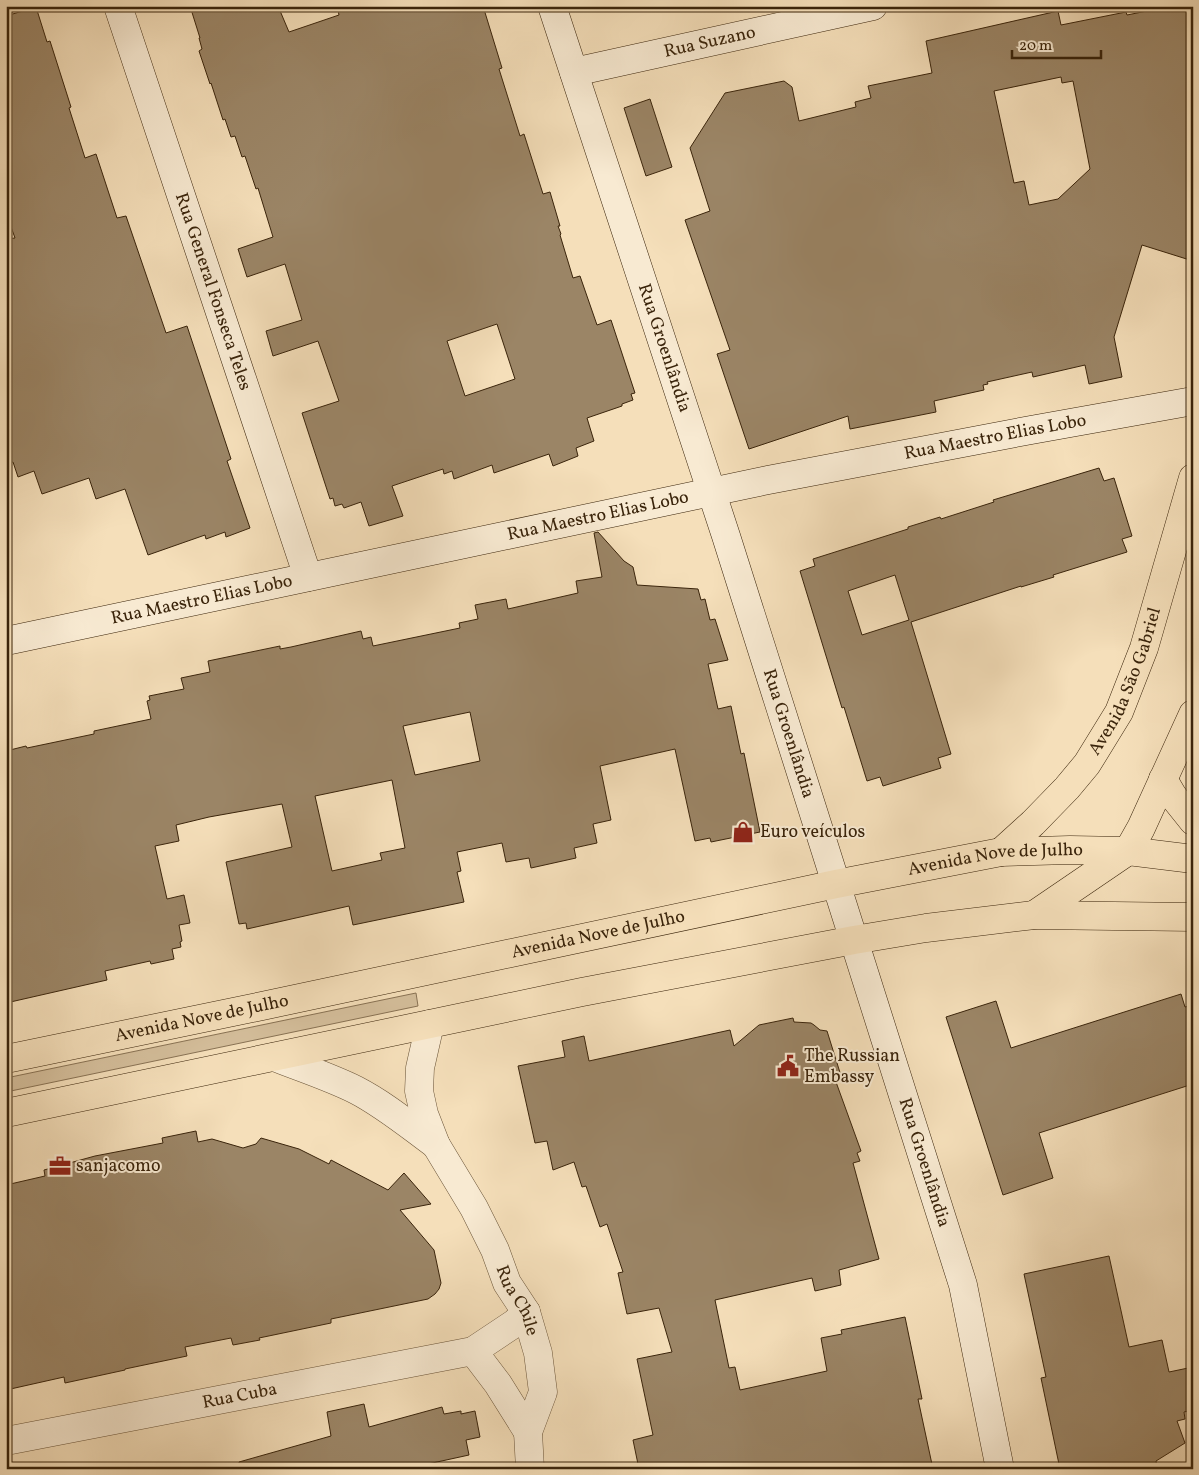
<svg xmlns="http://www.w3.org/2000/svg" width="1199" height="1475" viewBox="0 0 1199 1475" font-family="Vollkorn,serif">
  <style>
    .green { fill: #d5bf9c; stroke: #887254 }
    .building { fill: #9b8566; stroke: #3a240b; fill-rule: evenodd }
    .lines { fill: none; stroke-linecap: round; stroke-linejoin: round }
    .street-casing { stroke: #695337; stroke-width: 29 }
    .secondary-casing { stroke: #3a240b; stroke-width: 29 }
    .primary-casing { stroke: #3a240b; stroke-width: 29 }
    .street { stroke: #f8ead2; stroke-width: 28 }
    .secondary { stroke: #f8ead2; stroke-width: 28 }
    .primary { stroke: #f5dfba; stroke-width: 28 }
    .labels { text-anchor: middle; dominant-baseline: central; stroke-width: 4; stroke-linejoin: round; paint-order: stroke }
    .street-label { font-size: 18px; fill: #3a240b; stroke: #f8ead2 }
    .poi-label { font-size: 18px; fill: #3a240b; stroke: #f8ead2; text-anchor: start }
  </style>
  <rect width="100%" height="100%" fill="#f5dfba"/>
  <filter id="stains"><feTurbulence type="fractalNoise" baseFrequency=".004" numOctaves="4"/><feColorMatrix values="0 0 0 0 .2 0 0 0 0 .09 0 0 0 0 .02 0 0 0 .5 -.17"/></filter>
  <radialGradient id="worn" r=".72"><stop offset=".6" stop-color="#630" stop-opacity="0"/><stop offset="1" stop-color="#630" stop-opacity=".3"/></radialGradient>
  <path class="green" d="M 416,993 L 418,1006 L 6,1092 L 6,1078 Z"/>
  <g class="building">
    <path d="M 190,6 L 278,6 L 289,32 L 339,15 L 337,6 L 483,6 L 502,68 L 499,69 L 520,136 L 524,134 L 543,194 L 550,192 L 560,226 L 558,226 L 561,234 L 560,235 L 573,278 L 580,276 L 597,325 L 611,320 L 635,393 L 631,394 L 633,400 L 622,404 L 622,406 L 587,418 L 594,441 L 576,448 L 578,456 L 553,466 L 549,454 L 494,473 L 492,465 L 454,479 L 452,471 L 444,474 L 443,469 L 392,486 L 403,516 L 369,526 L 361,502 L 344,508 L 342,504 L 335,506 L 333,498 L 330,499 L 302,413 L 339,401 L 318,341 L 273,356 L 266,331 L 302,320 L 285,264 L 247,277 L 238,249 L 273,237 L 258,188 L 256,189 L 245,156 L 242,157 L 235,136 L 231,137 L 225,119 L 223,120 L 211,83 L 210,84 L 199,51 L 202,49 L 199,38 L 200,38 ZM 497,324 L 515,379 L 465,396 L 447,341 Z"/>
    <path d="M 1172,6 L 1193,6 L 1193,261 L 1142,245 L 1114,337 L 1122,377 L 1089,384 L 1085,365 L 1033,377 L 1032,372 L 987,382 L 988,384 L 983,385 L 984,390 L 934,401 L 936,412 L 850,429 L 848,416 L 749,449 L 717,354 L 730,350 L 685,220 L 710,211 L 690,148 L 725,93 L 784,81 L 792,87 L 799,121 L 856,107 L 855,102 L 871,98 L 868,86 L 932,73 L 926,41 L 1058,11 L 1061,25 L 1126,12 L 1127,15 ZM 1061,77 L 1062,83 L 1073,81 L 1090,169 L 1058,199 L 1029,205 L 1024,181 L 1014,183 L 994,91 Z"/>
    <path d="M 36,7 L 47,42 L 50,41 L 71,107 L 69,108 L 85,158 L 96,154 L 117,218 L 126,216 L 166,333 L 187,326 L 231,459 L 227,461 L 250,528 L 226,537 L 225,532 L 206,539 L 205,535 L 148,555 L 125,489 L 96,499 L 89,478 L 42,494 L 34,471 L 18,477 L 13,462 L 6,464 L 6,239 L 15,238 L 6,213 L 6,16 Z"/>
    <path d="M 650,99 L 672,167 L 646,176 L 624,108 Z"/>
    <path d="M 1099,468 L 1104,481 L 1114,478 L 1132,536 L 1122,539 L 1127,552 L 1053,575 L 1054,577 L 1021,587 L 1021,586 L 911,622 L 951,754 L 938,758 L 941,768 L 883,786 L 880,777 L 867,781 L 844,707 L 842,708 L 800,571 L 815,566 L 813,559 L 908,529 L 908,527 L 940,517 L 941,519 L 994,502 L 993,500 ZM 895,575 L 909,620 L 862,635 L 848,591 Z"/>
    <path d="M 598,532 L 624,561 L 633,567 L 637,585 L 698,589 L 701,600 L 705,599 L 710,620 L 715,619 L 728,660 L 708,664 L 718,709 L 731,706 L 741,754 L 744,753 L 760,832 L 711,842 L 710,838 L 695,841 L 675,749 L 600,766 L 611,820 L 593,824 L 597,843 L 574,848 L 576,858 L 531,868 L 529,858 L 506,862 L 502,843 L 457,852 L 461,871 L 457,872 L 464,902 L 353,925 L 349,906 L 247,929 L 246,923 L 239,924 L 226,862 L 292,847 L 282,804 L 209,817 L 176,825 L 179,841 L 155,846 L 167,899 L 184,895 L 190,923 L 179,925 L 182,941 L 180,942 L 181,947 L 172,949 L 174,959 L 151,964 L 150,961 L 105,971 L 107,980 L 6,1003 L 6,751 L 26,746 L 27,748 L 94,734 L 94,731 L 151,719 L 147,701 L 150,700 L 149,696 L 184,689 L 181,678 L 210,672 L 208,661 L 280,646 L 280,649 L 291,647 L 361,631 L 363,639 L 371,637 L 373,646 L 460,628 L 459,623 L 478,619 L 475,605 L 506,599 L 508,609 L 578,593 L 576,581 L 602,577 L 594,533 ZM 470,712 L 480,761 L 415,775 L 403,726 ZM 392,780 L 405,848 L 380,853 L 382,860 L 332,871 L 315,796 Z"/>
    <path d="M 1181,994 L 1185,1007 L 1193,1005 L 1193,1084 L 1039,1133 L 1053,1178 L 1003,1195 L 946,1017 L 996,1001 L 1011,1048 Z"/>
    <path d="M 793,1018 L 794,1022 L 811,1023 L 814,1025 L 820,1030 L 827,1031 L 842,1079 L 836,1082 L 861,1151 L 857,1153 L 860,1161 L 853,1163 L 879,1259 L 839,1270 L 841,1285 L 815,1291 L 812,1278 L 715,1300 L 729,1368 L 735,1367 L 740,1390 L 827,1371 L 821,1338 L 842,1334 L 841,1330 L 905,1317 L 922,1399 L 918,1399 L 933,1469 L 639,1469 L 633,1440 L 653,1435 L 637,1359 L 672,1352 L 659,1308 L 627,1314 L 618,1273 L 623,1272 L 607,1224 L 600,1227 L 586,1186 L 582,1187 L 574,1162 L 553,1170 L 547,1141 L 535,1143 L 518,1066 L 565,1057 L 562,1041 L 584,1036 L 589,1061 L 730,1030 L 734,1046 L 759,1025 Z"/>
    <path d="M 196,1131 L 198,1142 L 212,1139 L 243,1148 L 256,1144 L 261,1138 L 299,1149 L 329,1164 L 331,1160 L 388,1190 L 404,1173 L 431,1204 L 400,1210 L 434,1250 L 441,1283 L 439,1289 L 435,1294 L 428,1299 L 331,1319 L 331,1323 L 259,1338 L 260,1340 L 233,1345 L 231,1338 L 185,1347 L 187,1356 L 125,1369 L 125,1370 L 65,1383 L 64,1377 L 6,1390 L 6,1185 L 45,1176 L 44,1170 L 95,1156 L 163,1143 L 162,1138 Z"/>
    <path d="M 1109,1256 L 1129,1347 L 1162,1340 L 1169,1372 L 1193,1367 L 1193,1410 L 1184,1412 L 1185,1419 L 1177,1421 L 1185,1443 L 1156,1461 L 1157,1469 L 1060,1469 L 1041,1378 L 1046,1377 L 1024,1274 Z"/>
    <path d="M 364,1404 L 369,1427 L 442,1407 L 444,1414 L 461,1411 L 461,1414 L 475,1411 L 480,1437 L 466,1440 L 469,1455 L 405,1469 L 240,1469 L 239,1462 L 331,1436 L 327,1412 Z"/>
  </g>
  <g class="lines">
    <g class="street-casing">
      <g id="street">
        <path id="s1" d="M 430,1024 L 420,1068 L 419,1091 L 424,1114 L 436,1145 L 474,1208 L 495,1250 L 507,1283 L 526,1312 L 538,1353 L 543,1392 L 528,1432 L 530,1469"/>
        <path d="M 274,1057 C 302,1068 330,1077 356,1090 C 385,1105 410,1126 436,1145"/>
        <path d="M 473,1351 L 498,1384 L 528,1432"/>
        <path id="s2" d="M 6,1441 L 473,1351 L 515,1323 L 526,1312"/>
      </g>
    </g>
    <g class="secondary-casing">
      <g id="secondary">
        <path id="s3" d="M 118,6 L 308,577"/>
        <path id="s4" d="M 552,6 L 726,536 L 963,1285 L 1000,1469"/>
        <path id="s5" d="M 574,72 L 873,6"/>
        <path id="s6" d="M 6,641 L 768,480 L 1031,430 L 1193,401"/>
      </g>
    </g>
    <g class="primary-casing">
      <g id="primary">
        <path d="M 1163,779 L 1173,796 L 1193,821"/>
        <path id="s7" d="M 1001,852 L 1033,823 L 1067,788 L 1087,764 L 1119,712 L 1144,648 L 1193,478"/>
        <path d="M 1034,915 L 1128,851 L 1141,828 L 1193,714"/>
        <path id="s8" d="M 6,1059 L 262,1006 L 836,884 L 1001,852 L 1070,850 L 1128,851 L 1193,859"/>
        <path d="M 6,1113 L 582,992 L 854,940 L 926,928 L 1034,915 L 1193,917"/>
      </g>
    </g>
    <use href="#street" class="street"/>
    <use href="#secondary" class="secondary"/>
    <use href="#primary" class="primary"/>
  </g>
  <defs>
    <g id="shop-bare" transform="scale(1.725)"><path d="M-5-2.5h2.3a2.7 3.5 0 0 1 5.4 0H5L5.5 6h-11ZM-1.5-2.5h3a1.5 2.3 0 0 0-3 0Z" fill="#8f2418" stroke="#f8ead2" stroke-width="2.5" paint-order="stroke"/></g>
    <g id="civic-bare" transform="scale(1.725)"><path d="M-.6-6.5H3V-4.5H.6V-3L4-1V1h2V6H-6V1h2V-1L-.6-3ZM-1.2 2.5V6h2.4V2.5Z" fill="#8f2418" stroke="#f8ead2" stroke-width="2.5" paint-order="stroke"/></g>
    <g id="office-bare" transform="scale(1.725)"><path d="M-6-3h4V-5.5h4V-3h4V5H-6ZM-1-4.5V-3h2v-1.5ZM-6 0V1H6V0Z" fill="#8f2418" stroke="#f8ead2" stroke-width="2.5" paint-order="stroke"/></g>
  </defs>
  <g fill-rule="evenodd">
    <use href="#shop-bare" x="743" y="832"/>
    <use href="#civic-bare" x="788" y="1066"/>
    <use href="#office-bare" x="60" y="1166"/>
  </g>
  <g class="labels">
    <g class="street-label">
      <text stroke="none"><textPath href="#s5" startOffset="139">Rua Suzano</textPath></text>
      <text stroke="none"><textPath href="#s3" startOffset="301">Rua General Fonseca Teles</textPath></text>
      <text stroke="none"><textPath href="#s4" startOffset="360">Rua Groenlândia</textPath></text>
      <text stroke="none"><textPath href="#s6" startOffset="1010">Rua Maestro Elias Lobo</textPath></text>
      <text stroke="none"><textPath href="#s6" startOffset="605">Rua Maestro Elias Lobo</textPath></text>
      <text stroke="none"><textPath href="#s6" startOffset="200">Rua Maestro Elias Lobo</textPath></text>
      <text stroke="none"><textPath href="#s7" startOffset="215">Avenida São Gabriel</textPath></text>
      <text stroke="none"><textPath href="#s4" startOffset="765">Rua Groenlândia</textPath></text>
      <text stroke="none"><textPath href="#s8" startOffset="1010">Avenida Nove de Julho</textPath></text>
      <text stroke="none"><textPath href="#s8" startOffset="605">Avenida Nove de Julho</textPath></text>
      <text stroke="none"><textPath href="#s8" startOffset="200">Avenida Nove de Julho</textPath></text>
      <text stroke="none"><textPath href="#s4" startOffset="1215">Rua Groenlândia</textPath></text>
      <text stroke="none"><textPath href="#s1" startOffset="301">Rua Chile</textPath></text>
      <text stroke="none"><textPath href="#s2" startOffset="238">Rua Cuba</textPath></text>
    </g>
    <g class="poi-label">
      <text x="760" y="832">Euro veículos</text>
      <text x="804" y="1056">The Russian<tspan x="804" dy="21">Embassy</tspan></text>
      <text x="76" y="1166">sanjacomo</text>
    </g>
  </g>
  <rect width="1199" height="1475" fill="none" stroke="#f5dfba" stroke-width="25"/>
  <rect x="8" y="8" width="1184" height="1460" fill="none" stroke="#3a240b" stroke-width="2.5"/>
  <rect x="12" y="12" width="1174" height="1450" fill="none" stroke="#3a240b"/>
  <path d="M1012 50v8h89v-8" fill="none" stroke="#3a240b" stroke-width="2.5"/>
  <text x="1019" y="50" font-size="15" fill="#3a240b" stroke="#f8ead2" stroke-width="4" paint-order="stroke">20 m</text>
  <rect width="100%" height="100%" filter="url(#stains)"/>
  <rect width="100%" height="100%" fill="url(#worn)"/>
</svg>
